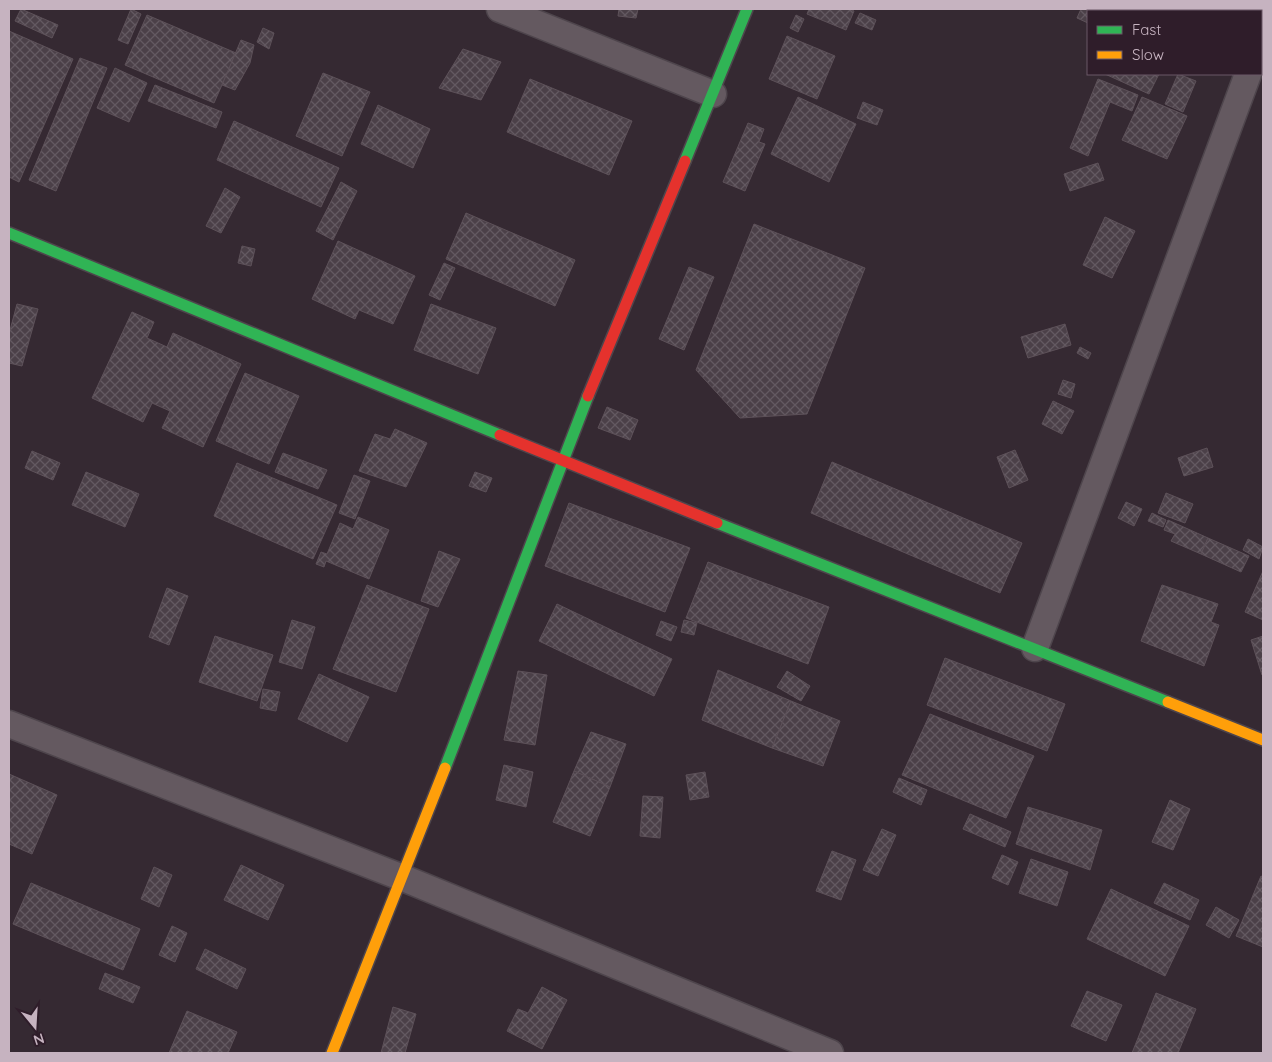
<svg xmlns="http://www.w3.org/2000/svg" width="1272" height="1062" viewBox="0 0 1272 1062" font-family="Quicksand,sans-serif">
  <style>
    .building { fill: url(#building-cross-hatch); stroke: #5d5159 }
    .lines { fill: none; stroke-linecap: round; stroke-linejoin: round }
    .street-casing { stroke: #4e454c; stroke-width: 29 }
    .fast-casing { stroke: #4e454c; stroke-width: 14 }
    .slow-casing { stroke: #4e454c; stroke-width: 14 }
    .jam-casing { stroke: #4e454c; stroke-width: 14 }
    .street { stroke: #645960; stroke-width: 26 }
    .fast { stroke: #30b455; stroke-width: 11 }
    .slow { stroke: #ff9f0a; stroke-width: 11 }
    .jam { stroke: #e5322d; stroke-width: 11 }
  </style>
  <defs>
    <pattern id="building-cross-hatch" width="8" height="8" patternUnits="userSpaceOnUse" patternTransform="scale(1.25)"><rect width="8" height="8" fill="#4b4048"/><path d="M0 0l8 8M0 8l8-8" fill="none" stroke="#635961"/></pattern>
  </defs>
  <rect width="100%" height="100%" fill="#352932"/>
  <g class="building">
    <path d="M 21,9 L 58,25 L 52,38 L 15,21 Z"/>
    <path d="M 131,9 L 141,14 L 128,44 L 118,40 Z"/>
    <path d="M 619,9 L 638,9 L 636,18 L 618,16 Z"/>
    <path d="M 809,9 L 850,9 L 854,11 L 846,30 L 807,14 Z"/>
    <path d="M 1081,9 L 1107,9 L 1106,11 L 1088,11 L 1088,23 L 1077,18 Z"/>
    <path d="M 1139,9 L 1168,9 L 1170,11 L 1141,11 Z"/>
    <path d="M 860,13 L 876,20 L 872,30 L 855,23 Z"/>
    <path d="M 147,15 L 236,53 L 214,103 L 125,65 Z"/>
    <path d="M 796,15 L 804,19 L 798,32 L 790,28 Z"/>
    <path d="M 263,28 L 274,33 L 269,49 L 257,42 Z"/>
    <path d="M 9,31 L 73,59 L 19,182 L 9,177 Z"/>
    <path d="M 787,36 L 835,56 L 817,99 L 769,79 Z"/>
    <path d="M 241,40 L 254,45 L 250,63 L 235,90 L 222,85 Z"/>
    <path d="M 463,49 L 501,62 L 481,100 L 439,88 Z"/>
    <path d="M 80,58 L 107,68 L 56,191 L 29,180 Z"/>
    <path d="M 115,68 L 147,83 L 129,122 L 97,108 Z"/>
    <path d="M 323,73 L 370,92 L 342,156 L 296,136 Z"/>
    <path d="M 1105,74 L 1159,74 L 1149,94 Z"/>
    <path d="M 1178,74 L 1196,81 L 1183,112 L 1165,104 Z"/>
    <path d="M 530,79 L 632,121 L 609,175 L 507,132 Z"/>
    <path d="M 1098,79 L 1138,95 L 1132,111 L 1110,102 L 1088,156 L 1070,148 Z"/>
    <path d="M 155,85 L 222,112 L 216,128 L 148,101 Z"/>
    <path d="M 798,97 L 856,124 L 829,182 L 771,154 Z"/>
    <path d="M 1142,97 L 1187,116 L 1167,159 L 1122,140 Z"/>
    <path d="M 863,102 L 883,110 L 877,125 L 857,118 Z"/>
    <path d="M 378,105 L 430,129 L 413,168 L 361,144 Z"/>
    <path d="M 234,121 L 339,168 L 321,207 L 217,160 Z"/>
    <path d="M 748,123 L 764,129 L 759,142 L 765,144 L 745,191 L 723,182 Z"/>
    <path d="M 1098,163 L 1104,180 L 1070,191 L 1064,174 Z"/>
    <path d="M 341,182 L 357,191 L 333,240 L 316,231 Z"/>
    <path d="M 225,188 L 240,197 L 221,233 L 206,226 Z"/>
    <path d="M 466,213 L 575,260 L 555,306 L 446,259 Z"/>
    <path d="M 1105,217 L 1135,231 L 1112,278 L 1083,265 Z"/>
    <path d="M 754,224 L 865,268 L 807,414 L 740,418 L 696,370 Z"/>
    <path d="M 338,241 L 415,276 L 393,324 L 359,310 L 355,319 L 312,299 Z"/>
    <path d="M 242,246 L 255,249 L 251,266 L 238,263 Z"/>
    <path d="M 444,263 L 455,268 L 440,300 L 429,295 Z"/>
    <path d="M 689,267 L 714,277 L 684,350 L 659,339 Z"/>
    <path d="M 17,304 L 38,309 L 22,366 L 9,363 L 9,334 Z"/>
    <path d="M 431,304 L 496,328 L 478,374 L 414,350 Z"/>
    <path d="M 132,312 L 154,322 L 147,338 L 167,347 L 173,333 L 241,364 L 203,447 L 162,428 L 170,411 L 152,403 L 143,422 L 92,398 Z"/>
    <path d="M 1065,324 L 1071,345 L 1028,358 L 1021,337 Z"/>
    <path d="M 1080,347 L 1091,353 L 1088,359 L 1077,353 Z"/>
    <path d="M 245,373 L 299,396 L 269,464 L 216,441 Z"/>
    <path d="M 1063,380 L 1075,384 L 1071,398 L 1058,394 Z"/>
    <path d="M 1053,401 L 1074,411 L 1062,434 L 1042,424 Z"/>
    <path d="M 607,407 L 638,420 L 630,440 L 598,428 Z"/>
    <path d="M 395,429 L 427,443 L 406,487 L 359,471 L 375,434 L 390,439 Z"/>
    <path d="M 1207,448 L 1213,467 L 1184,476 L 1178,458 Z"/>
    <path d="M 1015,450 L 1028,480 L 1009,488 L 997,457 Z"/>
    <path d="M 32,451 L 60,463 L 53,480 L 25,468 Z"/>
    <path d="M 283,453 L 327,470 L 318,489 L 275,472 Z"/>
    <path d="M 832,462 L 1022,543 L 1000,593 L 811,513 Z"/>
    <path d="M 237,463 L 337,505 L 313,559 L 214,516 Z"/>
    <path d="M 86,472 L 139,494 L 125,527 L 72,505 Z"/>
    <path d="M 475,472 L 492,478 L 486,492 L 469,486 Z"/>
    <path d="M 354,475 L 370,481 L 355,519 L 339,513 Z"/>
    <path d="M 1166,493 L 1193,504 L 1185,523 L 1158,513 Z"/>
    <path d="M 1126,502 L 1142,509 L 1134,526 L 1118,518 Z"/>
    <path d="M 569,503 L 690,548 L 665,612 L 545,566 Z"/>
    <path d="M 1152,513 L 1166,520 L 1163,527 L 1148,521 Z"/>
    <path d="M 358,517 L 389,530 L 369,579 L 326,561 L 324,567 L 316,564 L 321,552 L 327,554 L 340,523 L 353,529 Z"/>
    <path d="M 1168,520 L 1208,538 L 1201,554 L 1171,541 L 1175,534 L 1164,530 Z"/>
    <path d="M 1208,538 L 1249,556 L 1241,572 L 1201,554 Z"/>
    <path d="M 1248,539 L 1263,547 L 1259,559 L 1243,550 Z"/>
    <path d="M 439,551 L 460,559 L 438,607 L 421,601 Z"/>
    <path d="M 708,562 L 829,607 L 808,664 L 686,618 Z"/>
    <path d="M 1263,571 L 1263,620 L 1245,612 Z"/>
    <path d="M 367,585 L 429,609 L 396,692 L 333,669 Z"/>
    <path d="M 1162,585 L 1218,604 L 1211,622 L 1219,625 L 1204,666 L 1141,641 Z"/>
    <path d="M 167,588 L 188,596 L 169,645 L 149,637 Z"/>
    <path d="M 557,604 L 672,659 L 654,696 L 539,641 Z"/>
    <path d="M 292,620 L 315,627 L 302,669 L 279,662 Z"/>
    <path d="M 684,620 L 697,623 L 694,635 L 681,632 Z"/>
    <path d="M 661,621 L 677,627 L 671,641 L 656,635 Z"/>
    <path d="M 215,636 L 273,655 L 257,701 L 199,682 Z"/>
    <path d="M 1263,636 L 1263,675 L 1262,675 L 1251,640 Z"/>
    <path d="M 945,658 L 1065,704 L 1047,751 L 927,705 Z"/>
    <path d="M 718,670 L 791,701 L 772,748 L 702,720 Z"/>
    <path d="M 518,671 L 547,675 L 535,745 L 504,740 Z"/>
    <path d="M 787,671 L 810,686 L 801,701 L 777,687 Z"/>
    <path d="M 319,674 L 369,697 L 347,742 L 298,719 Z"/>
    <path d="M 263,689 L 280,692 L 276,711 L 260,708 Z"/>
    <path d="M 791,701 L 840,721 L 823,766 L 772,748 Z"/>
    <path d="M 930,714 L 1034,756 L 1006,818 L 902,775 Z"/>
    <path d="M 591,732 L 626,744 L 610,787 L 574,771 Z"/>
    <path d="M 504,765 L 533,772 L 526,807 L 496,800 Z"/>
    <path d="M 574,771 L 610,787 L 590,836 L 553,822 Z"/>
    <path d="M 705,772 L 709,797 L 690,800 L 686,775 Z"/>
    <path d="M 9,774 L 57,795 L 32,854 L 9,844 Z"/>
    <path d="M 899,778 L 927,790 L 921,805 L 893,792 Z"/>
    <path d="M 643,796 L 663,797 L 660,838 L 640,836 Z"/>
    <path d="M 1170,800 L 1190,809 L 1173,850 L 1152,842 Z"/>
    <path d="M 1028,807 L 1102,830 L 1090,870 L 1016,844 Z"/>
    <path d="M 970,814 L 1011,832 L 1005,847 L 963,829 Z"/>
    <path d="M 882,829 L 896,835 L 878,876 L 863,870 Z"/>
    <path d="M 832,851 L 856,860 L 841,900 L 816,891 Z"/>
    <path d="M 1002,855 L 1018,862 L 1008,885 L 992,878 Z"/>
    <path d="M 1031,859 L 1068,872 L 1057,906 L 1019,893 Z"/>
    <path d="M 241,865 L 284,885 L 268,920 L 224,900 Z"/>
    <path d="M 154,867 L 172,875 L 159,907 L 141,899 Z"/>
    <path d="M 1261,876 L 1263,877 L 1263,947 L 1236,936 Z"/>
    <path d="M 31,883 L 140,929 L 123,970 L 13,924 Z"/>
    <path d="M 1164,883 L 1199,900 L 1190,920 L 1154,903 Z"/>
    <path d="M 1111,889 L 1189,926 L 1165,976 L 1087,939 Z"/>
    <path d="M 1216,907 L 1239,920 L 1229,938 L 1206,925 Z"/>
    <path d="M 172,926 L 187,933 L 175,962 L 159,955 Z"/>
    <path d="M 205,949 L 246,969 L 237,989 L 196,969 Z"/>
    <path d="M 105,973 L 140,987 L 133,1003 L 99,989 Z"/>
    <path d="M 542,987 L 567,1000 L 542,1049 L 507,1031 L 518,1009 L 528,1013 Z"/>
    <path d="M 1087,991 L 1122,1005 L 1106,1041 L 1071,1026 Z"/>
    <path d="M 1156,993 L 1196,1009 L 1178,1053 L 1132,1053 Z"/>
    <path d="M 393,1007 L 416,1014 L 405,1053 L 381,1053 Z"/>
    <path d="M 187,1011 L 237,1032 L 228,1053 L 169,1053 Z"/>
  </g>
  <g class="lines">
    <g class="street-casing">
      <g id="street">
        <path d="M 500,9 L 713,94"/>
        <path d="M 1261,39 L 1263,32"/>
        <path d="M 1035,648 L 1248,74"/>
        <path d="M 9,724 L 403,878 L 830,1053"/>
      </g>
    </g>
    <g class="fast-casing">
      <g id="fast">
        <path d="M 685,161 L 747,9"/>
        <path d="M 9,233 L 500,435"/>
        <path d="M 717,523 L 1168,702"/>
        <path d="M 445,768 L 588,396"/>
      </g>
    </g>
    <g class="slow-casing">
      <g id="slow">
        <path d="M 1168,702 L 1263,740"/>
        <path d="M 332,1053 L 445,768"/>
      </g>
    </g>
    <g class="jam-casing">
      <g id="jam">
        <path d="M 588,396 L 685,161"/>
        <path d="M 500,435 L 717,523"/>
      </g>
    </g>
    <use href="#street" class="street"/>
    <use href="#fast" class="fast"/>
    <use href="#slow" class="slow"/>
    <use href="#jam" class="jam"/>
  </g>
  <rect width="1272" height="1062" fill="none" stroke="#c6b3c0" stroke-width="20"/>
  <rect x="1087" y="10" width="175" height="65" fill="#2f1d2a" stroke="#6b5966"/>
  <rect x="1097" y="26" width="25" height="8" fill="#30b455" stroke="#6b5966"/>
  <text x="1132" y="35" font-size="15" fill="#c6b3c0">Fast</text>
  <rect x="1097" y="51" width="25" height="8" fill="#ff9f0a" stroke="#6b5966"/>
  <text x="1132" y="60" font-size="15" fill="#c6b3c0">Slow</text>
  <g transform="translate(35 1027) rotate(162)" stroke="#2f1d2a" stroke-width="4" paint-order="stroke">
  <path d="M0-4L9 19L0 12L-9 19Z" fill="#c6b3c0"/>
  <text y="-8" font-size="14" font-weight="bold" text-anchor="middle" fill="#c6b3c0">N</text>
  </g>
</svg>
